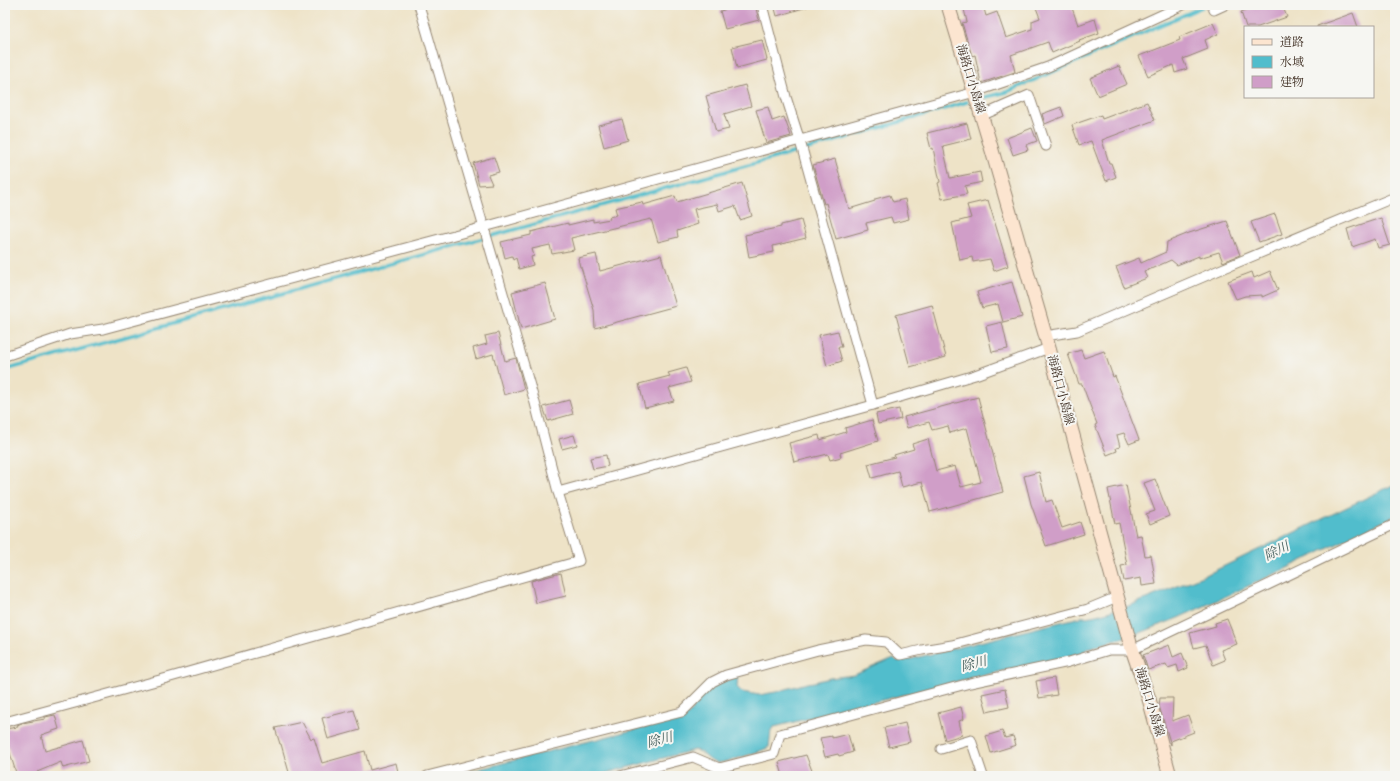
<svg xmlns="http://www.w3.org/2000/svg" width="1400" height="781" viewBox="0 0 1400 781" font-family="'Sorts Mill Goudy','Noto Serif JP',serif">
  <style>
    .water { fill: #51bdcc; stroke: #467475 }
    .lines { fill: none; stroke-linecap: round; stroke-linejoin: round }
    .stream { stroke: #51bdcc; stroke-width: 3.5 }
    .building { fill: #d09ec8 }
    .street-casing { stroke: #948672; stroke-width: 11 }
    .secondary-casing { stroke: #948672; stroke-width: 15 }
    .street { stroke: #fff; stroke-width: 9 }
    .secondary { stroke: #fce5d0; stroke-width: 13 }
    .labels { text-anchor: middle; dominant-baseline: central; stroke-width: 4; stroke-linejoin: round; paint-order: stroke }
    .street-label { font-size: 12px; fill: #3b2a1e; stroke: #f6f6f2 }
    .water-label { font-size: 13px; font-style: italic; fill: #435d5b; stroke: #f6f6f2 }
  </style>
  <rect width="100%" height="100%" fill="#f6f6f2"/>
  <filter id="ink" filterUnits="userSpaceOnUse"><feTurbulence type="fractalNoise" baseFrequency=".025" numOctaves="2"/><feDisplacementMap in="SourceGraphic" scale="8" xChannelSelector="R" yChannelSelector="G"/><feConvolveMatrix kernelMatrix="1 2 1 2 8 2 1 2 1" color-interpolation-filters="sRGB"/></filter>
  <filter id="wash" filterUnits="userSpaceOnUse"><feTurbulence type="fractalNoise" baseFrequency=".012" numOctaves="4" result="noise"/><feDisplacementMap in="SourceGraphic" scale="16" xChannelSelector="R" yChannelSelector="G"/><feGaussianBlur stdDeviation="0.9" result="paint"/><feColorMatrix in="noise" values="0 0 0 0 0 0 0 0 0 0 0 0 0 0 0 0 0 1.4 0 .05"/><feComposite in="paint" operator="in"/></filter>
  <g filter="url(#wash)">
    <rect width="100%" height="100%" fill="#eee3c7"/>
    <path class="water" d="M 1395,484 L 1395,516 L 1279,572 L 1178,618 L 1135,635 L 1088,648 L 1080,655 L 1078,654 L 963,680 L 774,727 L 771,730 L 769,747 C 763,751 722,764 716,763 C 708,761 703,751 694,750 L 595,776 L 452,776 L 684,717 C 693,712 695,704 702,696 C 711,685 725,680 738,677 L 737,687 L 742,692 L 759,695 L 776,692 L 807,683 L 814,682 L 830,678 L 854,675 L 894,658 L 897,661 L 907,660 L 1081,617 C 1098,617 1113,609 1129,606 L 1212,572 Z"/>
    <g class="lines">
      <g class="stream">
        <path d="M 986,97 L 1007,92 L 1202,7"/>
        <path d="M 5,370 L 829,143 L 967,102"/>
      </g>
    </g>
    <g id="blocks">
      <g class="building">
        <path d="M 743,5 L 755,5 L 759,20 L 725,29 L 720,11 Z"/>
        <path d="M 774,5 L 807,5 L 807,7 L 777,16 Z"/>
        <path d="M 963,5 L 983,5 L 986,16 L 997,12 L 1006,38 L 1032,29 L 1032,21 L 1040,18 L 1035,5 L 1071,5 L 1078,25 L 1095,19 L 1099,33 L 1079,40 L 1080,41 L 1052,53 L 1048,42 L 1011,55 L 1015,72 L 981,83 L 975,55 L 972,56 L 962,23 L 967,22 Z"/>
        <path d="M 1260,5 L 1282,5 L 1287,17 L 1258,27 L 1246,27 L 1241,12 Z"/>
        <path d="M 1353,13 L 1358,27 L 1317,27 L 1317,26 Z"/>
        <path d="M 1213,23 L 1218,34 L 1205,40 L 1208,49 L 1183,59 L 1187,69 L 1175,73 L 1173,65 L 1148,76 L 1139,56 L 1180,40 L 1179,37 Z"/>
        <path d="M 762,40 L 767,60 L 737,68 L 732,47 Z"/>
        <path d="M 1119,66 L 1127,84 L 1098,96 L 1090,78 Z"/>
        <path d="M 745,85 L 751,106 L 724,114 L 729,129 L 716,132 L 706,96 Z"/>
        <path d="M 1147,102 L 1155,120 L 1102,140 L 1109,163 L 1111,163 L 1116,177 L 1106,181 L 1091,141 L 1079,145 L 1072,125 L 1101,115 L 1102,119 Z"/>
        <path d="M 768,107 L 772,121 L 784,117 L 791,136 L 766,143 L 756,110 Z"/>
        <path d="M 1061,107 L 1064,116 L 1045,124 L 1042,114 Z"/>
        <path d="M 622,119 L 628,140 L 604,147 L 598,125 Z"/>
        <path d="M 967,123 L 971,139 L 943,146 L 950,178 L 980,172 L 982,182 L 965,186 L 967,194 L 942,199 L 938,183 L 940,182 L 933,148 L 931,149 L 927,133 Z"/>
        <path d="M 1032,128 L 1037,141 L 1026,145 L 1028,150 L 1013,155 L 1007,138 Z"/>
        <path d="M 494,157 L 499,172 L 488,175 L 492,184 L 479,185 L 473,163 Z"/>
        <path d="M 835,159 L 849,209 L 875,201 L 875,199 L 890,195 L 893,202 L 905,199 L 909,219 L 893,223 L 891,217 L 866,223 L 868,230 L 836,239 L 826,203 L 824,204 L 813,165 Z"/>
        <path d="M 742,183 L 752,216 L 740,220 L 735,206 L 719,211 L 717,204 L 694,209 L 698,224 L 677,231 L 678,237 L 658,242 L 651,219 L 571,238 L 574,250 L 552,254 L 550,245 L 532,249 L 534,256 L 531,257 L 533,265 L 519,269 L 516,258 L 513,260 L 512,256 L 505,258 L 501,242 L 531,235 L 531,232 L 568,223 L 568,225 L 593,219 L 593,222 L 610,219 L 609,217 L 617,215 L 615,208 L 642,202 L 643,205 L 675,196 L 677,202 Z"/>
        <path d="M 988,200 L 1008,266 L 994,271 L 990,259 L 973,262 L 972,257 L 960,260 L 952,223 L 971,218 L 967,205 Z"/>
        <path d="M 1275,214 L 1282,234 L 1259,242 L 1251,222 Z"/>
        <path d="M 1381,218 L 1390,245 L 1378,248 L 1375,239 L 1352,247 L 1347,229 Z"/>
        <path d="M 801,220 L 806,238 L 773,246 L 774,252 L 749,257 L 745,235 L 781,227 L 781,225 Z"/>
        <path d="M 1227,221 L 1240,255 L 1223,262 L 1219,252 L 1199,258 L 1199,256 L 1177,265 L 1171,260 L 1144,272 L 1147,278 L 1124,287 L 1116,267 L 1139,258 L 1141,263 L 1166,252 L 1167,242 L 1189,233 Z"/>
        <path d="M 596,254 L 600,271 L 661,255 L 676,306 L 595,328 L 594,310 L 581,267 L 580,267 L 578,258 Z"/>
        <path d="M 1270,271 L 1278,290 L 1262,297 L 1262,295 L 1245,296 L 1236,299 L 1228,281 L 1252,272 L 1254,278 Z"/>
        <path d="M 1012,282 L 1022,317 L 1003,322 L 998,304 L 982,308 L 977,292 Z"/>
        <path d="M 545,283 L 555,319 L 521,329 L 512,292 Z"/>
        <path d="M 932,305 L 946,357 L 910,367 L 896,315 Z"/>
        <path d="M 1002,322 L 1008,349 L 992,352 L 986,326 Z"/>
        <path d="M 838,331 L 842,347 L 838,347 L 842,361 L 827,366 L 819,335 Z"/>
        <path d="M 498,333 L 505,361 L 516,358 L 524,389 L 504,395 L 493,354 L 476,359 L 473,348 L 487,344 L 485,336 Z"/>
        <path d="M 1081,350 L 1084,358 L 1104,351 L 1113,377 L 1115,376 L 1139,440 L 1129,444 L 1124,433 L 1117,435 L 1120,447 L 1116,448 L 1117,451 L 1107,455 L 1095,425 L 1097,424 L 1082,384 L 1079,384 L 1068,354 Z"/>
        <path d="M 686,368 L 691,382 L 669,388 L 674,401 L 645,408 L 639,384 L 670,376 L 668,373 Z"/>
        <path d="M 978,397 L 1003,492 L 930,512 L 922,482 L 902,487 L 898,471 L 872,478 L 868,464 L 895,457 L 894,455 L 914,449 L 912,444 L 928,439 L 936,471 L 955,466 L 961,487 L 981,482 L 967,428 L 950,433 L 948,426 L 932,430 L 929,422 L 907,428 L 904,417 Z"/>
        <path d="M 569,400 L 573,414 L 548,421 L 543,407 Z"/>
        <path d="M 899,409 L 901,419 L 878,424 L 876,414 Z"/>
        <path d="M 872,420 L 878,441 L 840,453 L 841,457 L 830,460 L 828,454 L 794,462 L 789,443 L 819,435 L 820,440 L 846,432 L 845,428 Z"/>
        <path d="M 574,435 L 577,445 L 562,449 L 559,439 Z"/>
        <path d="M 606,455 L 608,466 L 593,469 L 590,458 Z"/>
        <path d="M 1039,472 L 1046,502 L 1052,500 L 1062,528 L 1080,522 L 1084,534 L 1046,546 L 1031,504 L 1024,476 Z"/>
        <path d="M 1155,479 L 1169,516 L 1150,524 L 1146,514 L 1155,511 L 1144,483 Z"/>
        <path d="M 1126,485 L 1136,536 L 1141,535 L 1145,556 L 1151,555 L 1156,584 L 1142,586 L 1141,578 L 1124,581 L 1121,566 L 1127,565 L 1119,523 L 1115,524 L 1108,489 Z"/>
        <path d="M 561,573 L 566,596 L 536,603 L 531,581 Z"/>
        <path d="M 1227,619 L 1237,644 L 1221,650 L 1225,660 L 1213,665 L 1206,645 L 1194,648 L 1190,633 L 1216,626 L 1215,623 Z"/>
        <path d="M 1169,645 L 1173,657 L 1182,653 L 1188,668 L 1179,672 L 1177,665 L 1168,668 L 1166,664 L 1148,670 L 1143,655 Z"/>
        <path d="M 1054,678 L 1057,695 L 1039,698 L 1036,681 Z"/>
        <path d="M 1005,689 L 1009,707 L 987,712 L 982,694 Z"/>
        <path d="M 1160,698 L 1173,698 L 1172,721 L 1188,715 L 1194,732 L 1171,741 L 1171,745 L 1159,706 Z"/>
        <path d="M 961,707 L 964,719 L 959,721 L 962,735 L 945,740 L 938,713 Z"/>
        <path d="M 354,710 L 360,730 L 328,739 L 322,718 Z"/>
        <path d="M 55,715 L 59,729 L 41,735 L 45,751 L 83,740 L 89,761 L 63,768 L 61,762 L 37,772 L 38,776 L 17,776 L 5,737 L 5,729 L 18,727 L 17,725 L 22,723 L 45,719 L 45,717 Z"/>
        <path d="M 302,722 L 311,739 L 314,738 L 322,763 L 365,751 L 370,770 L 396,763 L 398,772 L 386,776 L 290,776 L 281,744 L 280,744 L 275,728 Z"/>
        <path d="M 905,723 L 910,742 L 889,747 L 884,728 Z"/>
        <path d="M 1002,731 L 1005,738 L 1013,736 L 1016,745 L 991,753 L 986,736 Z"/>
        <path d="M 848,734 L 853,752 L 839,756 L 838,754 L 825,757 L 820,738 L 832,736 L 832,738 Z"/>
        <path d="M 806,755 L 814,776 L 783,776 L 779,762 Z"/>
      </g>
    </g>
  </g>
  <g filter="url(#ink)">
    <use href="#blocks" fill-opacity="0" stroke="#948672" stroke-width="1"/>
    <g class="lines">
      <g class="street-casing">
        <g id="street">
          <path d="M 762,5 L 786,97 L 800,141 L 873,405"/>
          <path d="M 1212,5 L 1214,10 L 1225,5"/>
          <path d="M 981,116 L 1029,95 L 1046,146"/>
          <path d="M 1045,336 L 1077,331 L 1217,271 L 1395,197"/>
          <path d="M 5,356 L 70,334 L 103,329 L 484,227 L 975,92 L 1048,67 L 1183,5"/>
          <path d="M 558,492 L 873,405 L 975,375 L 1049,348"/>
          <path d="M 5,722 L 167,678 L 579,561 L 558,492 L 535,403 L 419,5"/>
          <path d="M 941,749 L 971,740 L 983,776"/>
          <path d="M 427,776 L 682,712 L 712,682 L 726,675 L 818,650 L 866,640 L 886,642 L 900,655 L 922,650 L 952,645 L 1088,609 L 1117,597"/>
          <path d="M 620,776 L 693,757 L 719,768 L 774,754 L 780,734 L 970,683 L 1069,662 L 1109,650 L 1132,650 L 1395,524"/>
        </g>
      </g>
      <g class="secondary-casing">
        <path id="secondary" d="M 948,5 L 991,147 L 1049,348 L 1130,643 L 1149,699 L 1170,776"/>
      </g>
      <use href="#street" class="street"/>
      <use href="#secondary" class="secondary"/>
    </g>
  </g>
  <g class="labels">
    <g class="street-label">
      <text transform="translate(970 79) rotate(73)">海路口小島線</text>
      <text transform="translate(1060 390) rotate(75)">海路口小島線</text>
      <text transform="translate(1149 702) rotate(73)">海路口小島線</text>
    </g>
    <g class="water-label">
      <text transform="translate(1277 552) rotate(-26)">除川</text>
      <text transform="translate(974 665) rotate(-15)">除川</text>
      <text transform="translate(660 741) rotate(-15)">除川</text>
    </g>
  </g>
  <rect width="1400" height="781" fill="none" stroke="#f6f6f2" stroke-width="20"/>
  <rect x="1244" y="26" width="130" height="72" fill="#f6f6f2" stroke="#aba49d"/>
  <rect x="1252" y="39" width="20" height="6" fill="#fce5d0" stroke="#aba49d"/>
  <text x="1280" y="46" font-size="12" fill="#3b2a1e">道路</text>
  <rect x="1252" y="56" width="20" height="12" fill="#51bdcc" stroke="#aba49d"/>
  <text x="1280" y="66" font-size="12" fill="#3b2a1e">水域</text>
  <rect x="1252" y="76" width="20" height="12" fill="#d09ec8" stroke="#aba49d"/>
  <text x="1280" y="86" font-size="12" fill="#3b2a1e">建物</text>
</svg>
